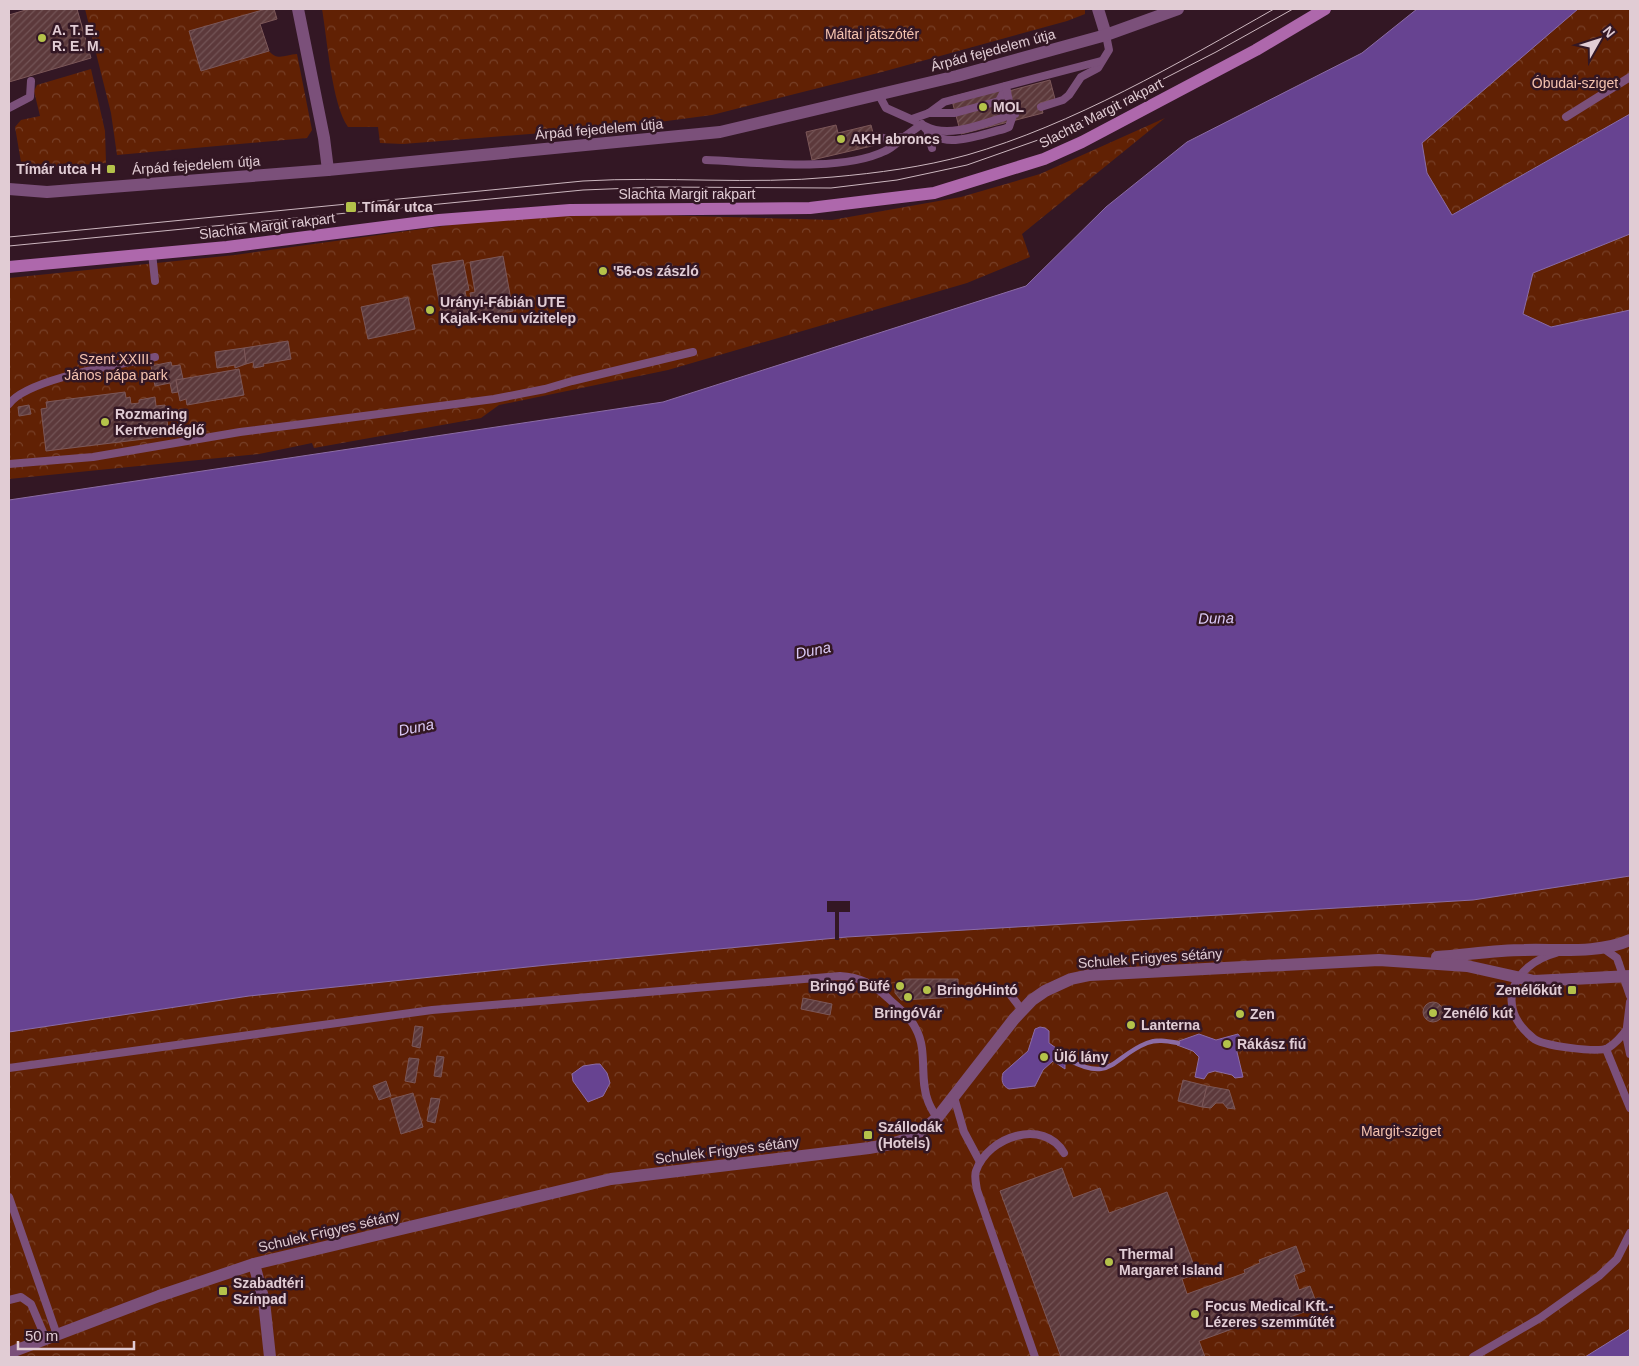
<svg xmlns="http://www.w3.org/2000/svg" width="1639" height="1366" viewBox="0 0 1639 1366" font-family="Helvetica,sans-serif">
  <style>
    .park { fill: url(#park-crowns) }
    .water { fill: #674391; stroke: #8c6ca5 }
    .pier { fill: #331724 }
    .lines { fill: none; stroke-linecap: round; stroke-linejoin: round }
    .stream { stroke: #8c6ca5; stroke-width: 4.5 }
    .building { fill: url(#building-hatch); stroke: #7c5758 }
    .service { stroke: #7b507a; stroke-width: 8 }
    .minor { stroke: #7b507a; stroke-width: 12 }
    .tertiary { stroke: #7b507a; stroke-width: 12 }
    .secondary { stroke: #ae68ac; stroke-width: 12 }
    .tram { stroke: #ccb7bf; stroke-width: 1 }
    .poi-dot { fill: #b4c24a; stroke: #331724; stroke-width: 2 }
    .labels { text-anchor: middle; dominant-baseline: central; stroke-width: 5; stroke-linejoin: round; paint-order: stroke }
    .poi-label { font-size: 14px; font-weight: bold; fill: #e1ccd4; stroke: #331724; text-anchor: start }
    .park-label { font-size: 14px; fill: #f4c2af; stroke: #331724 }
    .street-label { font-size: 14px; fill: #e1ccd4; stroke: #331724 }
    .water-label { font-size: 15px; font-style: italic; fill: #dac9f5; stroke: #331724 }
  </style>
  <defs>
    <pattern id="park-crowns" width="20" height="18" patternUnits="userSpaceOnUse" patternTransform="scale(1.25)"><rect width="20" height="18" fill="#612104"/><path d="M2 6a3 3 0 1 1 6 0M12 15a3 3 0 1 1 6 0" fill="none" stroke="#774028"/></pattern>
    <pattern id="building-hatch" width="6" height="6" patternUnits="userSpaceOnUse" patternTransform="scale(1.25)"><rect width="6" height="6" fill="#5c393b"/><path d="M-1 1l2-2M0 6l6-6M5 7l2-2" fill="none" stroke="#735456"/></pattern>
  </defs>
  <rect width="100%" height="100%" fill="#331724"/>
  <g class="park">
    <path d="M 85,9 L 266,9 L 190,31 L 201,71 L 269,51 C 278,62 286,54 297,54 L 312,130 L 307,138 L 117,155 L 111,113 Z"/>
    <path d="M 322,9 L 1085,9 L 1085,14 L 1067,21 L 882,72 L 712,115 L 629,126 L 403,144 L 380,143 L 378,127 L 348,127 C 332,105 327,38 322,9 Z"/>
    <path d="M 1578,9 L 1630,9 L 1630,114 L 1451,215 L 1427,173 L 1422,143 Z"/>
    <path d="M 91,69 L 105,131 L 106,163 L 31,169 L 22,168 L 15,127 L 21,120 L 40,116 L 34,91 L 37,85 Z"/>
    <path d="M 1165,118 L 1022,234 L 1030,257 L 967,283 L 668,370 L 499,405 L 481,418 L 314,448 L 312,443 L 259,454 L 9,479 L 9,278 L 235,255 L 544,212 L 832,220 L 961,197 L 1040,174 Z"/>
    <path d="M 1630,234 L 1630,310 L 1550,327 L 1523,314 L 1533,273 Z"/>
    <path d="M 1630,876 L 1630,1329 L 1585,1357 L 9,1357 L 9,1032 L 249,996 L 547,965 L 847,937 L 1473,900 Z"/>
  </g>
  <g class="water">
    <path d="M 1417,9 L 1578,9 L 1422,143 L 1427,173 L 1452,215 L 1630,114 L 1630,234 L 1533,273 L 1523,314 L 1551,327 L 1630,310 L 1630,876 L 1473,900 L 847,937 L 547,965 L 249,996 L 9,1032 L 9,500 L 663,402 L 1026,286 L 1106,207 L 1187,142 L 1362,53 Z"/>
    <path d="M 1040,1027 L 1045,1028 L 1049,1031 L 1049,1043 L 1069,1057 L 1065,1063 L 1065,1069 L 1053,1061 L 1043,1070 L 1035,1086 L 1009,1089 C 1002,1086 1001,1080 1003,1073 L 1028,1051 L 1035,1029 Z"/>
    <path d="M 1238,1034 L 1241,1038 L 1237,1052 L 1243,1077 L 1235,1078 L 1232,1075 L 1215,1071 L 1208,1073 L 1204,1079 L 1195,1077 L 1199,1057 L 1193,1051 L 1177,1045 L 1179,1041 L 1199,1034 L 1216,1040 Z"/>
    <path d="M 596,1064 L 600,1064 L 607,1073 L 610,1083 L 603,1096 L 588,1102 L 573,1081 L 572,1074 L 583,1066 Z"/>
    <path d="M 1630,1329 L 1630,1357 L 1585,1357 Z"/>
  </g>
  <path class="pier" d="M 827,901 L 850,901 L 850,912 L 839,912 L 839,940 L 835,940 L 835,912 L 827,912 Z"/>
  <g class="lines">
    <path class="stream" d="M 1069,1060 C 1112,1083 1112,1057 1147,1043 C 1157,1039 1167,1041 1178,1043"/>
  </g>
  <g class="building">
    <path d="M 29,9 L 77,9 L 91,58 L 9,82 L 9,15 Z"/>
    <path d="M 266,9 L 274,9 L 277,19 L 260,24 L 269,51 L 201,71 L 189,31 Z"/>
    <path d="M 1050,80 L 1055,99 L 1040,103 L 1043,113 L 1016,120 L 1009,91 Z"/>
    <path d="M 1006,83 L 1016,120 L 961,134 L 951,97 Z"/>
    <path d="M 836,125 L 838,133 L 871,125 L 876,145 L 812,160 L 806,132 Z"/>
    <path d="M 503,256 L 513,311 L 474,318 L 470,293 L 475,292 L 470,262 Z"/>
    <path d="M 463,260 L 469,290 L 465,291 L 470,316 L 443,321 L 432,265 Z"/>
    <path d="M 408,297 L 415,329 L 368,339 L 361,307 Z"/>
    <path d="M 288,341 L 291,359 L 263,364 L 264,366 L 254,368 L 253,362 L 246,364 L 244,348 Z"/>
    <path d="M 244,348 L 246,364 L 235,368 L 235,365 L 217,368 L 215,352 Z"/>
    <path d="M 171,362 L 172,366 L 180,365 L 183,379 L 176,380 L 178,392 L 172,393 L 170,383 L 155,386 L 151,366 Z"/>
    <path d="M 239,369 L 244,395 L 187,405 L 186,399 L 180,401 L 176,380 Z"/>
    <path d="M 125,392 L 126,398 L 130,397 L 131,404 L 139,403 L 139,400 L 155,397 L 156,406 L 165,405 L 169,436 L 46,451 L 41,409 L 47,408 L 46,402 Z"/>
    <path d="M 29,405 L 31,414 L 19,416 L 18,407 Z"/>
    <path d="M 905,979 L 958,979 L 958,997 L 901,1000 L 895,993 L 895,988 L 901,981 Z"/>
    <path d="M 803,998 L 832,1004 L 830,1015 L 801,1009 Z"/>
    <circle cx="1433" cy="1012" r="10"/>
    <path d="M 415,1026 L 423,1027 L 420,1048 L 412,1046 Z"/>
    <path d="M 437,1056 L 444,1057 L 441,1077 L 434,1076 Z"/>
    <path d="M 409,1058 L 419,1059 L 415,1083 L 405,1081 Z"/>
    <path d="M 1183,1080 L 1207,1086 L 1202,1107 L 1178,1101 Z"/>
    <path d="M 386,1081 L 391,1096 L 379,1100 L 373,1086 Z"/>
    <path d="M 1207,1086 L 1229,1090 L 1235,1109 L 1227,1108 L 1223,1103 L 1216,1103 L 1211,1108 L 1202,1107 Z"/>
    <path d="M 413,1093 L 423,1127 L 401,1134 L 391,1099 Z"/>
    <path d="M 431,1098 L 440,1099 L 435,1123 L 427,1121 Z"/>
    <path d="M 1062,1168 L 1073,1198 L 1100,1188 L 1109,1213 L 1167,1192 L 1197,1274 L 1182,1279 L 1187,1294 L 1245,1273 L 1244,1270 L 1260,1263 L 1259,1260 L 1296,1246 L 1305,1271 L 1294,1275 L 1299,1290 L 1310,1286 L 1318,1307 L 1282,1320 L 1281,1316 L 1261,1323 L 1260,1319 L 1199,1341 L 1205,1357 L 1061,1357 L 1000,1191 Z"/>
  </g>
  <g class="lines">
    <g class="service">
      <path d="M 879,95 L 886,108 L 915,121"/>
      <path d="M 1041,107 L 1063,100 L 1069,95 L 1081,77 L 1098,68 L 1109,50 L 1106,35"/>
      <path d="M 9,108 L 30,97 L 31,81"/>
      <path d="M 929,113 L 955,113 L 999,101 L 1006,87"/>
      <path d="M 1566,117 L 1630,77"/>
      <path d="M 912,119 L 929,113 L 944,102 L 1101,61"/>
      <path d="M 925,126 C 951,140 988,121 1015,114"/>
      <path d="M 928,133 L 932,148"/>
      <path d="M 875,136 L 887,139 L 904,137 L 922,124 C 941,153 977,135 1004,129 L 1009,127 L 1012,118 L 1006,86"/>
      <path d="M 706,160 C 756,162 840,173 885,151 C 892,148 898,142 904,137"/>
      <path d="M 152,253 L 155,281"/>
      <path d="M 9,404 C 28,378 123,364 155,357"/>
      <path d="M 9,464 L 93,457 L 240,432 L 494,399 L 545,389 L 572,381 L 693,352"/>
      <path d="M 1603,948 L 1617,958 L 1630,996"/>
      <path d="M 1556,953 C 1512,965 1494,1007 1533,1038 C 1542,1046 1598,1053 1608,1048 C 1616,1043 1622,1036 1627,1029"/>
      <path d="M 1006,989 L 1022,1010"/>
      <path d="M 1630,1002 L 1626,1035 L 1630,1054"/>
      <path d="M 1606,1049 L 1630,1108"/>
      <path d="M 9,1068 L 432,1010 L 840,976 C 860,977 873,984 888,998 C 898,1008 910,1016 916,1029 C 928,1051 919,1079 928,1101 C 930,1107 934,1113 937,1118"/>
      <path d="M 954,1097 L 964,1132 L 980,1162"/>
      <path d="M 9,1197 L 57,1335"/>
      <path d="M 9,1300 L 21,1297 L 31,1304 L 46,1339"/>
      <path d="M 1035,1357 L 977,1190 C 976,1184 974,1176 976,1171 C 988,1136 1044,1118 1064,1153"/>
      <path d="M 1473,1357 L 1540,1318 L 1599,1276 L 1617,1259 L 1630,1233"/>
    </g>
    <g class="minor">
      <path d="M 298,9 L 324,138 L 328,170"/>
      <path d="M 1098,9 L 1106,35"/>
      <path d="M 1437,957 C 1466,955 1495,950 1524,950 C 1559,949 1598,954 1630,940"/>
      <path d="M 254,1264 L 264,1301 L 270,1357"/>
      <path d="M 9,1353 L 159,1296 L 254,1264 L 611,1179 L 869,1148 C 900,1143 913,1140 937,1118 L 1014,1019 L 1032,1000 L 1045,991 L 1071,979 L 1090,975 L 1379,960 L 1467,966 L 1534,981 L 1630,976"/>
    </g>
    <path class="tertiary" d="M 9,189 L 47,192 L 328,170 L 720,132 L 957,76 L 1106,35 L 1178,9"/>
    <path class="secondary" d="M 9,267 L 227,247 L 439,220 L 570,210 L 810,208 L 934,193 L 1044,159 L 1082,142 L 1256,50 L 1325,9"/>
    <g class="tram">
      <path d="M 9,237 L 583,181 C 666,176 750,185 833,177 C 878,173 923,167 967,155 C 1072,125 1179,63 1274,9"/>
      <path d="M 9,246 L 583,190 L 659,187 L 831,188 L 897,180 L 967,165 L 1058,133 L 1216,52 L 1293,9"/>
    </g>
  </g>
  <g class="poi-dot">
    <circle cx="42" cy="38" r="5"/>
    <circle cx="983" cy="107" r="5"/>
    <circle cx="841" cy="139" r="5"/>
    <rect x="106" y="164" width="10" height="10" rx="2.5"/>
    <rect x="345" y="201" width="12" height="12" rx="2.5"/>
    <circle cx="603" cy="271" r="5"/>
    <circle cx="430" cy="310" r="5"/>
    <circle cx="105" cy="422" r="5"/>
    <circle cx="900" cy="986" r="5"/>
    <circle cx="927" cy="990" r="5"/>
    <rect x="1567" y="985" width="10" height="10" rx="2.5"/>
    <circle cx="908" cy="997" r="5"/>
    <circle cx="1433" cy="1013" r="5"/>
    <circle cx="1240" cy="1014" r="5"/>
    <circle cx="1131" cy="1025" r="5"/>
    <circle cx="1227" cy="1044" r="5"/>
    <circle cx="1044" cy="1057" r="5"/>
    <rect x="863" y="1130" width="10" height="10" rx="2.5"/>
    <circle cx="1109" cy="1262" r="5"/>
    <rect x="218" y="1286" width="10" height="10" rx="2.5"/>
    <circle cx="1195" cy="1314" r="5"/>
  </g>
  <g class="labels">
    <g class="poi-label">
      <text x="52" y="30">A. T. E.<tspan x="52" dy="16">R. E. M.</tspan></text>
      <text x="993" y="107">MOL</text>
      <text x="851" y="139">AKH abroncs</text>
      <text x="101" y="169" text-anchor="end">Tímár utca H</text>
      <text x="362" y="207">Tímár utca</text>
      <text x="613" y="271">'56-os zászló</text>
      <text x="440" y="302">Urányi-Fábián UTE<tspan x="440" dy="16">Kajak-Kenu vízitelep</tspan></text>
      <text x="115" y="414">Rozmaring<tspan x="115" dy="16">Kertvendéglő</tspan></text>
      <text x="890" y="986" text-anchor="end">Bringó Büfé</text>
      <text x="937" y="990">BringóHintó</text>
      <text x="1562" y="990" text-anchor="end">Zenélőkút</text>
      <text x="908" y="1013" text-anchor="middle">BringóVár</text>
      <text x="1443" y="1013">Zenélő kút</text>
      <text x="1250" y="1014">Zen</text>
      <text x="1141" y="1025">Lanterna</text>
      <text x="1237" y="1044">Rákász fiú</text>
      <text x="1054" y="1057">Ülő lány</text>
      <text x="878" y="1127">Szállodák<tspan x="878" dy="16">(Hotels)</tspan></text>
      <text x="1119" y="1254">Thermal<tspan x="1119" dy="16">Margaret Island</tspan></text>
      <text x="233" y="1283">Szabadtéri<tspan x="233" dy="16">Színpad</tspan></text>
      <text x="1205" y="1306">Focus Medical Kft.-<tspan x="1205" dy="16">Lézeres szemműtét</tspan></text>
    </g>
    <g class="park-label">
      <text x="872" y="34">Máltai játszótér</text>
      <text x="1575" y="83">Óbudai-sziget</text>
      <text x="116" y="359">Szent XXIII.<tspan x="116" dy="16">János pápa park</tspan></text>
      <text x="1401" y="1131">Margit-sziget</text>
    </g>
    <g class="street-label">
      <text transform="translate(993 50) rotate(-15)">Árpád fejedelem útja</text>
      <text transform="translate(1101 113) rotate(-27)">Slachta Margit rakpart</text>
      <text transform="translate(599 129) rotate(-5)">Árpád fejedelem útja</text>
      <text transform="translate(196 165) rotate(-4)">Árpád fejedelem útja</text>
      <text x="687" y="194">Slachta Margit rakpart</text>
      <text transform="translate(267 226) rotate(-7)">Slachta Margit rakpart</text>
      <text transform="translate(1150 958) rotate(-4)">Schulek Frigyes sétány</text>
      <text transform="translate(727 1150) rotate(-7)">Schulek Frigyes sétány</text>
      <text transform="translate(329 1231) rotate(-13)">Schulek Frigyes sétány</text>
    </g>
    <g class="water-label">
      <text transform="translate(1216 618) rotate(-1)">Duna</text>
      <text transform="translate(813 650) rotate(-11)">Duna</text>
      <text transform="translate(416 727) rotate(-11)">Duna</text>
    </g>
  </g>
  <rect width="1639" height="1366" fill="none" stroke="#e1ccd4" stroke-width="20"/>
  <g transform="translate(1599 40) rotate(51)" stroke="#331724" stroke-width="4" paint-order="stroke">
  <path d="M0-4L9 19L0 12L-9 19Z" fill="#e1ccd4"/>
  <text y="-8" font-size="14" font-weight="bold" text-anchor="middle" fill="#e1ccd4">N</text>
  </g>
  <path d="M18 1341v8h116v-8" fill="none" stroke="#e1ccd4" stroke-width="2.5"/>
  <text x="25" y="1341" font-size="15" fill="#e1ccd4" stroke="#331724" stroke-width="4" paint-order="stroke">50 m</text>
</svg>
